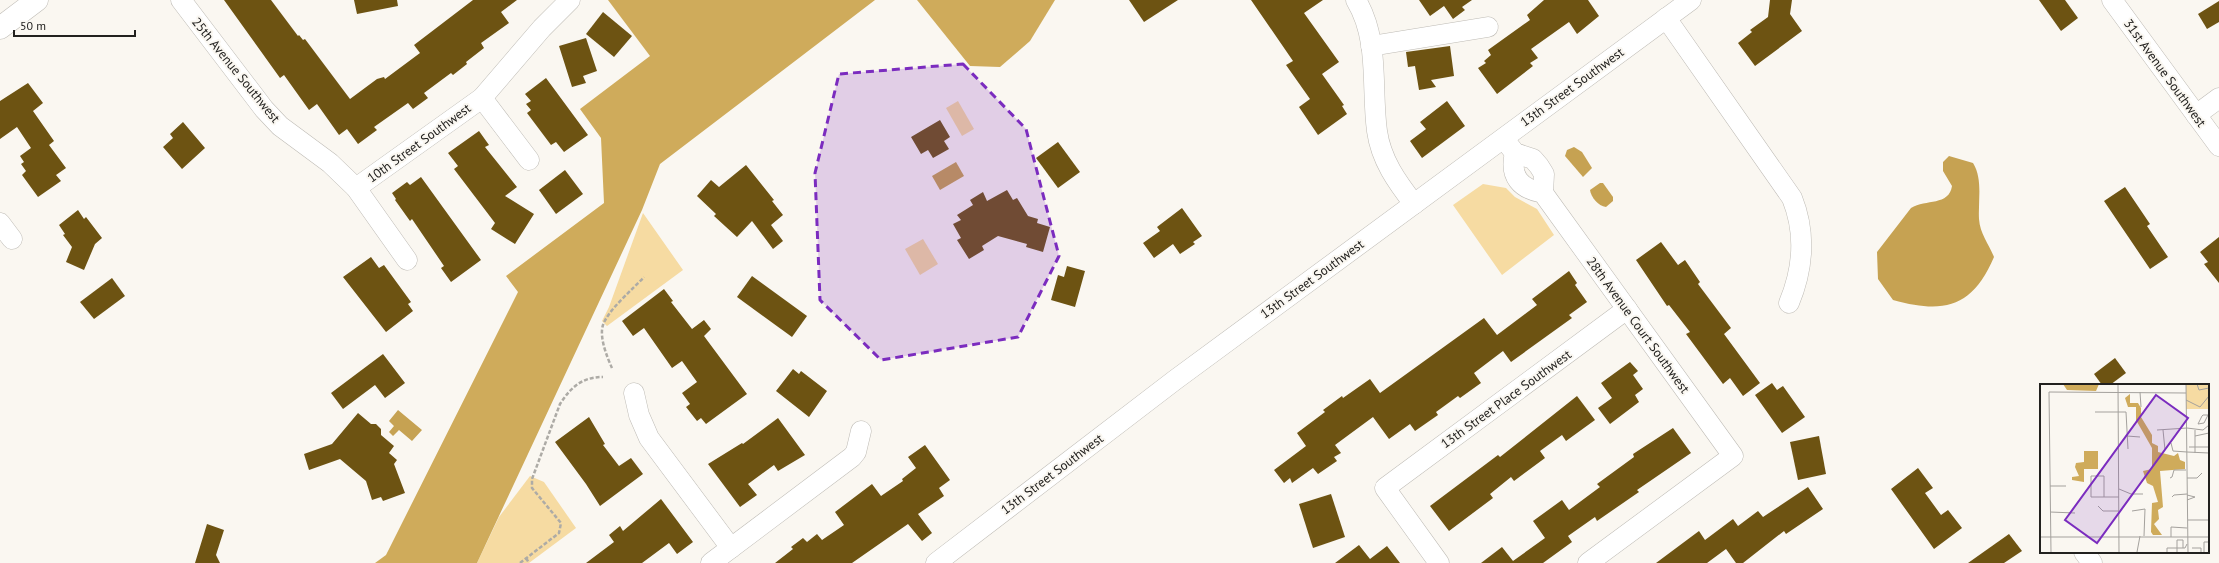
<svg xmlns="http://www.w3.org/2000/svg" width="2219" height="563" viewBox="0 0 2219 563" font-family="'PT Sans',sans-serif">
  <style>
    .green { fill: #f6dba2 }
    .forest { fill: #cfab5b }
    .water { fill: #c6a252 }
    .building { fill: #6d5312 }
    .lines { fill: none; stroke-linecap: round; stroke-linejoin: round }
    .minor-casing { stroke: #bebbb5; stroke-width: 21 }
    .major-casing { stroke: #bebbb5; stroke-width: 23 }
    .path { stroke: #adaba6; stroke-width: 2.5; stroke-dasharray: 4 2; stroke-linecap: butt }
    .minor { stroke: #fff; stroke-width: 20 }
    .major { stroke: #fff; stroke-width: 22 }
    .marked { fill: #7b2cbf; fill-opacity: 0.2; stroke: #7b2cbf; stroke-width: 3; stroke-dasharray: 8 5; stroke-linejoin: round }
    .labels { text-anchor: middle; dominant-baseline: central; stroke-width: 4; stroke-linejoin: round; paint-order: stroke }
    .street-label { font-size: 13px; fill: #22211f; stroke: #faf7f1 }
    .inset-road { fill: none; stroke: #a4a19d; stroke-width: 1 }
    .view { fill: #7b2cbf; fill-opacity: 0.15; stroke: #7b2cbf; stroke-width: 2 }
    .inset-edge { fill: none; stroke: #22211f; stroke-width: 2 }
  </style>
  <rect width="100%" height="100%" fill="#faf7f1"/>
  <g class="green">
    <path d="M 958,101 L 974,129 L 962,136 L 946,108 Z"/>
    <path d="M 1483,184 L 1506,188 L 1515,197 L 1537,209 L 1554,235 L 1502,275 L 1453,205 Z"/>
    <path d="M 643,213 L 683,270 L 607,326 L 602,321 L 609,307 Z"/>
    <path d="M 923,239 L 938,264 L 920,275 L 905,249 Z"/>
    <path d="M 530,476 L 544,482 L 576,528 L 529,563 L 477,563 L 499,517 Z"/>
  </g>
  <g class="forest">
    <path d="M 608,0 L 875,0 L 660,164 L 642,210 L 477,563 L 375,563 L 386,555 L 518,292 L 506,276 L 604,203 L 601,138 L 580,109 L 650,56 Z"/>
    <path d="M 917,0 L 1055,0 L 1030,41 L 1000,67 L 970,66 Z"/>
  </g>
  <g class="water">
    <path d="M 1574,147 L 1582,152 L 1592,168 L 1583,177 L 1565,156 L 1567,150 Z"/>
    <path d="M 1949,156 L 1973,163 C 1983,179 1978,200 1979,219 C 1980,234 1989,244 1994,257 C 1972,308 1944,314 1893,300 L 1878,279 L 1877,252 L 1911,208 C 1926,199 1949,206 1952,186 L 1943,171 L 1943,162 Z"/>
    <path d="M 956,162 L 964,176 L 940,190 L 932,176 Z"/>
    <path d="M 1600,183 L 1603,183 L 1613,197 L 1613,201 L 1606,207 C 1598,206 1591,197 1590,190 Z"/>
    <path d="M 398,410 L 422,430 L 412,441 L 399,430 L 393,436 L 389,432 L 394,426 L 389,421 Z"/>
  </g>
  <g class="building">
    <path d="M 224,0 L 271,0 L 298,36 L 299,35 L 303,40 L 305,39 L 350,99 L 377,79 L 384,77 L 385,79 L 420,53 L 414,45 L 473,0 L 517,0 L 501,12 L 509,23 L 481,43 L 484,48 L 466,62 L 467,64 L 453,75 L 451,73 L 424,93 L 428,98 L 413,109 L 408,103 L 374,127 L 377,130 L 358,144 L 347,129 L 339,135 L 317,104 L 309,110 L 284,75 L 280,78 Z"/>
    <path d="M 354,0 L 397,0 L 398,6 L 357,14 Z"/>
    <path d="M 1129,0 L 1178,0 L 1144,22 Z"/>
    <path d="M 1251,0 L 1323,0 L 1304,13 L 1339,62 L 1322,74 L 1344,105 L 1342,106 L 1347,114 L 1318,135 L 1299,107 L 1310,99 L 1286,65 L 1293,61 Z"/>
    <path d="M 1419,0 L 1472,0 L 1462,7 L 1465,10 L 1453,19 L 1444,6 L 1430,16 Z"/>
    <path d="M 1544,0 L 1588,0 L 1599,16 L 1577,34 L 1569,22 L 1531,49 L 1538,58 L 1530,63 L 1533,66 L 1497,94 L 1478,68 L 1486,63 L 1484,61 L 1491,55 L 1488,50 L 1530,20 L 1527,15 Z"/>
    <path d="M 1770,0 L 1792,0 L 1790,14 L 1802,31 L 1755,66 L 1738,43 L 1752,32 L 1750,30 L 1768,17 Z"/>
    <path d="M 2039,0 L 2065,0 L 2078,18 L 2061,31 Z"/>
    <path d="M 2219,1 L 2219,22 L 2207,29 L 2198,14 Z"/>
    <path d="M 603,12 L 632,36 L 614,57 L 586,34 Z"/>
    <path d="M 586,38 L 597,71 L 583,76 L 586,83 L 572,87 L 559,46 Z"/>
    <path d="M 1450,46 L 1454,76 L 1431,80 L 1436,87 L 1419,90 L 1415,66 L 1408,67 L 1406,52 Z"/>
    <path d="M 546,78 L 588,135 L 564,152 L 556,142 L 551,145 L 527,113 L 531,110 L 526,104 L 531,101 L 525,94 Z"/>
    <path d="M 28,83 L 43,103 L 33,111 L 54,141 L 49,145 L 66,168 L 56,175 L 61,181 L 38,197 L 22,175 L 26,171 L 21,164 L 24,162 L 20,156 L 31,148 L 17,127 L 0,139 L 0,101 Z"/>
    <path d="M 1447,101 L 1465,126 L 1422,158 L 1410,141 L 1426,129 L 1420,122 Z"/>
    <path d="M 940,120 L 950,137 L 944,141 L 949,149 L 933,158 L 928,150 L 921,154 L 911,137 Z"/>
    <path d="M 183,122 L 205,148 L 182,169 L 163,147 L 173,138 L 170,134 Z"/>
    <path d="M 479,131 L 489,145 L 485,147 L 517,187 L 505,196 L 534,214 L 515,244 L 491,229 L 495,223 L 454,169 L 458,166 L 448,153 Z"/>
    <path d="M 1058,142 L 1080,172 L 1058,188 L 1036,158 Z"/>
    <path d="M 746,165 L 774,200 L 772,201 L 783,215 L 771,225 L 783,241 L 773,249 L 752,221 L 737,237 L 714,216 L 716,214 L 697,196 L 711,180 L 719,187 Z"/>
    <path d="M 565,170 L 583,194 L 556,214 L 539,190 Z"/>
    <path d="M 421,177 L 481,260 L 451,282 L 441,268 L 444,266 L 412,219 L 410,221 L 395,200 L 396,199 L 392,193 L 407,182 L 410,185 Z"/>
    <path d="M 2125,187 L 2150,224 L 2147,226 L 2168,257 L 2150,269 L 2104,201 Z"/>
    <path d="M 1007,190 L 1013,200 L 1017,198 L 1028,216 L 1038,219 L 1037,223 L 1050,227 L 1043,252 L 1026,247 L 1027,244 L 998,236 L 982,246 L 984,250 L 969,259 L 957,240 L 961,238 L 953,224 L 961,220 L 957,215 L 973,205 L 970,200 L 983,192 L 987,201 Z"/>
    <path d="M 1182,208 L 1202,236 L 1193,242 L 1195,244 L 1180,254 L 1173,244 L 1154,258 L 1143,243 L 1160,231 L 1157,227 Z"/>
    <path d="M 78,210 L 84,219 L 86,217 L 102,238 L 95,244 L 84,270 L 66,262 L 72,247 L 63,235 L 65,234 L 59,225 Z"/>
    <path d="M 2219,237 L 2219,283 L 2204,264 L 2208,262 L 2200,252 Z"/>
    <path d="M 1661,242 L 1678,265 L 1685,260 L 1700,282 L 1698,284 L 1731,328 L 1724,334 L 1760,383 L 1743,396 L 1730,378 L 1723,384 L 1686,334 L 1690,332 L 1669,305 L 1667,306 L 1636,260 Z"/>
    <path d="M 371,257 L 379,268 L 384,265 L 411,302 L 408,304 L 413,311 L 386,332 L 343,277 Z"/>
    <path d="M 1067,266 L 1085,271 L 1075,307 L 1051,300 L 1058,275 L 1064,277 Z"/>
    <path d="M 1569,271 L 1577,283 L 1575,285 L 1587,302 L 1569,315 L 1572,318 L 1511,362 L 1503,351 L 1474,373 L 1481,383 L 1460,398 L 1458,396 L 1436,412 L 1438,415 L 1415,431 L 1410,424 L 1389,439 L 1373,417 L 1335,445 L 1341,453 L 1334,457 L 1337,461 L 1318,474 L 1313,468 L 1292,483 L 1290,478 L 1284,483 L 1274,470 L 1306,446 L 1297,433 L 1325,412 L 1323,410 L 1342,396 L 1343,398 L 1370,379 L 1380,393 L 1484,318 L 1497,335 L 1537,305 L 1532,299 Z"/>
    <path d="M 752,276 L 807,316 L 792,337 L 737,297 Z"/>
    <path d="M 112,278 L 125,296 L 94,319 L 80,302 Z"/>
    <path d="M 664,289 L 673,301 L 671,302 L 692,329 L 704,320 L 711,329 L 704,336 L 747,394 L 706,424 L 701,418 L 697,421 L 686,407 L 690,404 L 682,393 L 697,382 L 682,361 L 672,368 L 644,328 L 633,336 L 622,321 Z"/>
    <path d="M 383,354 L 405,383 L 385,398 L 375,385 L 343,409 L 331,393 Z"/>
    <path d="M 2115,358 L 2126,373 L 2110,385 L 2102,385 L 2094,374 Z"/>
    <path d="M 1630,362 L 1638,371 L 1633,375 L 1643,389 L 1635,395 L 1639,402 L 1610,424 L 1598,408 L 1612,398 L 1601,383 Z"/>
    <path d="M 793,369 L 799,374 L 801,371 L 827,391 L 809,417 L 776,391 Z"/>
    <path d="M 1772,383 L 1777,390 L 1783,386 L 1805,417 L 1782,433 L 1755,395 Z"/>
    <path d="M 1577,396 L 1595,420 L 1566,441 L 1562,435 L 1540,451 L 1545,458 L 1514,481 L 1511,477 L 1490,494 L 1493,498 L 1449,531 L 1430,506 L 1498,455 L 1500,457 Z"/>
    <path d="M 358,413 L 371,424 L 376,424 L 381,429 L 381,435 L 394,446 L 389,453 L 397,460 L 394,464 L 405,493 L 383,501 L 381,497 L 372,500 L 366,481 L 340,459 L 309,470 L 304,454 L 332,444 Z"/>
    <path d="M 589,417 L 605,444 L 603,445 L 619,466 L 631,458 L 643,474 L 600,506 L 586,484 L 555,442 Z"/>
    <path d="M 778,418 L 805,455 L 778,471 L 774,465 L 748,484 L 757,495 L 740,507 L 708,464 L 742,443 L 743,444 Z"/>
    <path d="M 1673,428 L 1691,453 L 1637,490 L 1639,492 L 1597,521 L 1595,517 L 1568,536 L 1572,542 L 1543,563 L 1481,563 L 1502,547 L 1513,561 L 1545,538 L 1533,521 L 1562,500 L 1569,510 L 1600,487 L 1597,484 L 1634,457 L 1633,454 Z"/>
    <path d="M 1819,436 L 1826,474 L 1798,480 L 1790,442 Z"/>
    <path d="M 925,445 L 950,480 L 939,488 L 944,496 L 918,514 L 932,533 L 922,541 L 908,524 L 852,563 L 775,563 L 793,549 L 791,547 L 803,538 L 807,542 L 817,534 L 822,540 L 844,525 L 835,512 L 872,484 L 881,496 L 903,481 L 902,479 L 916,468 L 908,457 Z"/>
    <path d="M 1918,468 L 1933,488 L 1925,493 L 1941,515 L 1948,510 L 1962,528 L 1934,549 L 1891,489 Z"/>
    <path d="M 1808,487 L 1823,509 L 1786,534 L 1784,531 L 1743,563 L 1736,563 L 1726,549 L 1707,563 L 1656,563 L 1699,531 L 1705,540 L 1733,519 L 1738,526 L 1758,511 L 1763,517 Z"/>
    <path d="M 1331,494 L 1345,537 L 1313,548 L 1299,504 Z"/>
    <path d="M 661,499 L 693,542 L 677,554 L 669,543 L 642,563 L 586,563 L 614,542 L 609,535 L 620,526 L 623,531 Z"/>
    <path d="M 207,524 L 224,530 L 216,555 L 220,563 L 195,563 Z"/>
    <path d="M 2009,534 L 2022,551 L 2004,563 L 1968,563 Z"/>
    <path d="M 1359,545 L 1370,559 L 1387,546 L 1400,563 L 1335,563 Z"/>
  </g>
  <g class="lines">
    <g class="minor-casing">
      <g id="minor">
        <path d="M 181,0 L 264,109 L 280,126 L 330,163 L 356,188 L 407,260"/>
        <path d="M 1356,0 C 1380,40 1371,87 1377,131 C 1381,160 1397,182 1414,204"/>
        <path d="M 2112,0 L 2219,146"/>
        <path d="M 1666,18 L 1792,198 C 1806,233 1804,267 1789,303"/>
        <path d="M 1371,46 L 1488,27"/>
        <path d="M 482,98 L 529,160"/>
        <path d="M 2196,115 L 2219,98"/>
        <path d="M 1507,143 L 1515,153 L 1533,159 L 1539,166 L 1544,174 L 1543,193"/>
        <path d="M 1515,153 C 1509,177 1521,189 1543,193 L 1733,456 L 1588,563"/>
        <path d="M 356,188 L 482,98 L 542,28 L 570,0"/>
        <path d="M 0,223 L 12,239"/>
        <path d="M 634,393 L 639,415 L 649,438 L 731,548"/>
        <path d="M 2084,552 L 2092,563"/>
        <path d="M 711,563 L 852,457 L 856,452 L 861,431"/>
        <path d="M 936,563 L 1175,380 L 1691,0"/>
        <path d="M 1439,563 L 1385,488 L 1627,309"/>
      </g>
    </g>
    <g class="major-casing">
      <path id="major" d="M 0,28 L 37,0"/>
    </g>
    <g class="path">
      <path d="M 612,368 C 607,357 599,337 603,325 C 608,310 633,289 644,277"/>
      <path d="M 526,558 L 529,563"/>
      <path d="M 520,563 L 559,533 L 561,523 L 532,488 L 532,479 L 560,404 C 571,387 582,377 603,377"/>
    </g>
    <use href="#minor" class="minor"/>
    <use href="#major" class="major"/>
  </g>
  <path class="marked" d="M 963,64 L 1026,129 L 1059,256 L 1018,337 L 881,360 L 820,300 L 815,173 L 839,74 Z"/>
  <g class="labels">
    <g class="street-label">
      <text transform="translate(236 70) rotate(51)">25th Avenue Southwest</text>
      <text transform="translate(2165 73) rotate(54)">31st Avenue Southwest</text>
      <text transform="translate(1572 87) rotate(-36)">13th Street Southwest</text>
      <text transform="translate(419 143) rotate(-36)">10th Street Southwest</text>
      <text transform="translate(1312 279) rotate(-36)">13th Street Southwest</text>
      <text transform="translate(1638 325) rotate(54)">28th Avenue Court Southwest</text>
      <text transform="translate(1506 399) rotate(-36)">13th Street Place Southwest</text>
      <text transform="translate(1052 474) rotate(-37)">13th Street Southwest</text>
    </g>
  </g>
  <g transform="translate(2040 384)">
    <rect width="169" height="169" fill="#faf7f1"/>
    <path d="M 146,0 L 169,0 L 169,25 L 146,25 Z" fill="#f6dba2"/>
    <path d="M 23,0 L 59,0 L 56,7 L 27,6 ZM 90,10 L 90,19 L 98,19 L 101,24 L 101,33 L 112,51 L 112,59 L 118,62 L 118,68 L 134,72 L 138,69 L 140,76 L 145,78 L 145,85 L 120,87 L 123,123 L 118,126 L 119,135 L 114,140 L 122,151 L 113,151 L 111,148 L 112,119 L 118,118 L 113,102 L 107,99 L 103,87 L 112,85 L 112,64 L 96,36 L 96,23 L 88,23 L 85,14 ZM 44,67 L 58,67 L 58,85 L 44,85 L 44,98 L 32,96 L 32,93 L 39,92 L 35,83 L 36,79 L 44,78 Z" fill="#cfab5b"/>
    <path class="inset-road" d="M 78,0 L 79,169M 146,0 L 148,169M 157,0 L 159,6 L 169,4M 100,8 L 101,23M 146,16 L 160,23 L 169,12M 55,28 L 86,28 L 88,65M 168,31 L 164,39 L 158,40 L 162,32 L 163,31 L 169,31M 117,46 L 147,44 L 163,46 L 169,41M 123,46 L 125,66M 87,52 L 100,53M 155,52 L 169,49M 131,59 L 133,67 L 147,68M 149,63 L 169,63M 147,68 L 169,69M 155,69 L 155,46M 130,94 L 132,93 L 134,86 L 146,86M 147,94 L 157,94 L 162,89M 10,102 L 26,102M 79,105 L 91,110 L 103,110M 147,111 L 155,113 L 147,116M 64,113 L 64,92 L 51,92 L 51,113 L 79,113M 132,113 L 134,111 L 147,110M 58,122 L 63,127 L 79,127M 92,127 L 105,125 L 104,152M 10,128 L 35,129M 148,136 L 169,136M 0,153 L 169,153M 131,153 L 131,143 L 147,144M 152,164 L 161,164 L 161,169M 97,168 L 100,152M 11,169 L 9,8 L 146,9M 127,169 L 127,164 L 145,164 L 147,160M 137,169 L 137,156 L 143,156 L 143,164M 164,169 L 164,158 L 169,158"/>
    <path class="view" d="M 116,11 L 148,34 L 57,159 L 25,136 Z"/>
    <rect width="169" height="169" class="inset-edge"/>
  </g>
  <path d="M14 30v6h121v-6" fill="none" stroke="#22211f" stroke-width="2"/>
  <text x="20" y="30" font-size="12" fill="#22211f" stroke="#faf7f1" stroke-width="3" paint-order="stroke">50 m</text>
</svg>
